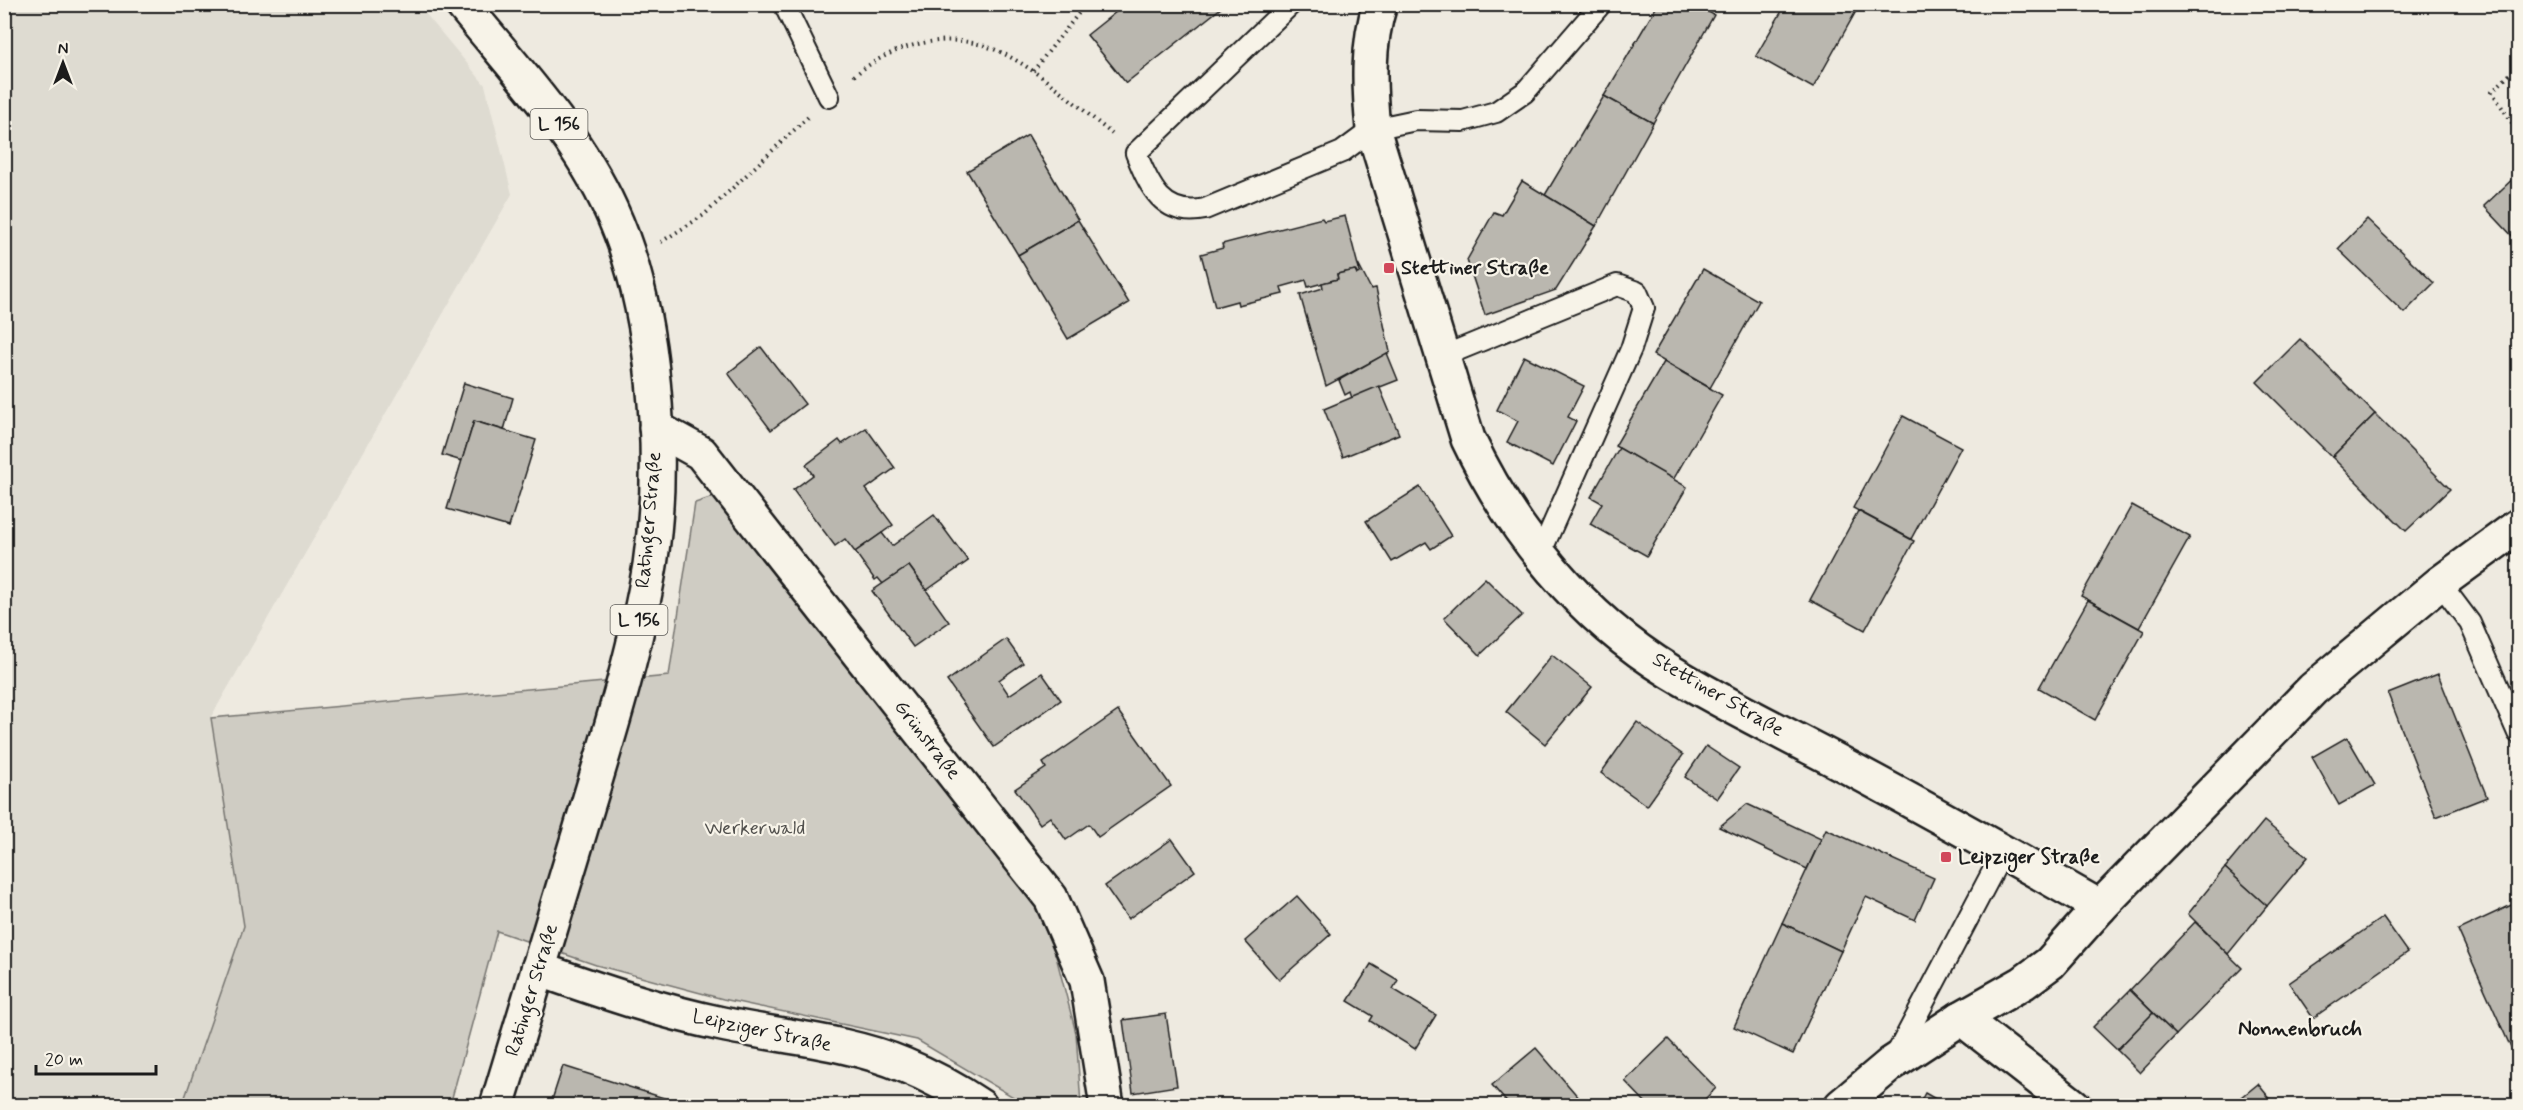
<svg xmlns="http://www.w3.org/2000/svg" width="2523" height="1110" viewBox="0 0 2523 1110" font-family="Mynerve,sans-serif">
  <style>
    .built { fill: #dedbd1 }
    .green { fill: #cfccc3; stroke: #767470; stroke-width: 1.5 }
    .building { fill: #bab7af; stroke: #1c1c1c; stroke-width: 1.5 }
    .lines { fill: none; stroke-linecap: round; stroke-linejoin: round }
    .service-casing { stroke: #1c1c1c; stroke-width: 24 }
    .minor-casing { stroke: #1c1c1c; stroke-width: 38 }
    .primary-casing { stroke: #1c1c1c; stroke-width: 38 }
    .path { stroke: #1c1c1c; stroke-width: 4; stroke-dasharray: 1.5 4.5; stroke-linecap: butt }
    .service { stroke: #f7f3e8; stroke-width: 20 }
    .minor { stroke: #f7f3e8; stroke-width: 33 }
    .primary { stroke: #f7f3e8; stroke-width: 33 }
    .poi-dot { fill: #d1495b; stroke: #f7f3e8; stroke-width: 2 }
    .labels { text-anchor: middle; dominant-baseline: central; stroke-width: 4.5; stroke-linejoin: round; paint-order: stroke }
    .shield { fill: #f7f3e8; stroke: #5e5c59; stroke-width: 1.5 }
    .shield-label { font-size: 18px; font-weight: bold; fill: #1c1c1c }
    .poi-label { font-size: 20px; font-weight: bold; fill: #1c1c1c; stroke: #f7f3e8; text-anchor: start }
    .street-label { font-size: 20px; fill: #1c1c1c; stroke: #f7f3e8 }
    .park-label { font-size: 20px; fill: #52514e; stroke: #f7f3e8 }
    .neighbourhood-label { font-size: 21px; font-weight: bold; fill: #1c1c1c; stroke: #f7f3e8 }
  </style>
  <rect width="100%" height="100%" fill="#eeeae0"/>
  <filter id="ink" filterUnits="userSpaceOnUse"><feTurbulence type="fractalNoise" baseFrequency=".0167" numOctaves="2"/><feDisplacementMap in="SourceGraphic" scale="12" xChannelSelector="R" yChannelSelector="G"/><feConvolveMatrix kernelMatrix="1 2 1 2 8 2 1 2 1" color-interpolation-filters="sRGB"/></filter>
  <g filter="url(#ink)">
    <path class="built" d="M 411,4 L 420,7 L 485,85 L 512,194 L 211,717 L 244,926 L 182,1105 L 5,1106 L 5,5 Z"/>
    <path class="green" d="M 719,495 L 1046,918 L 1076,1033 L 1081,1105 L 1027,1105 L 917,1040 L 723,999 L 596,965 L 497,931 L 450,1105 L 182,1106 L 244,926 L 211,718 L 669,676 L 695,503 Z"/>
    <g class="building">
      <path d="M 1126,4 L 1226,4 L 1126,83 L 1087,35 Z"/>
      <path d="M 1658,4 L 1694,4 L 1714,15 L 1653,123 L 1604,96 Z"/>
      <path d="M 1786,4 L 1860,4 L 1813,88 L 1756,56 Z"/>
      <path d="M 1604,96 L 1653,123 L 1596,226 L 1545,195 Z"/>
      <path d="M 1028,135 L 1078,220 L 1018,255 L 967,171 Z"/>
      <path d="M 2518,174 L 2518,242 L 2484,206 Z"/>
      <path d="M 1522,181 L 1596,226 L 1556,290 L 1485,315 L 1467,260 L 1494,212 L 1502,215 Z"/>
      <path d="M 1345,216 L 1360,273 L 1357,274 L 1355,270 L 1337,274 L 1338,279 L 1308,287 L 1306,280 L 1281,287 L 1283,294 L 1238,305 L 1237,301 L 1215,307 L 1201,254 L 1223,248 L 1222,244 L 1322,218 L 1324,221 Z"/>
      <path d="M 2367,219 L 2434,283 L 2404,313 L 2338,249 Z"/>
      <path d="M 1078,220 L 1129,303 L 1068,339 L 1018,255 Z"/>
      <path d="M 1358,264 L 1371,289 L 1376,288 L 1390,352 L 1326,386 L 1300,295 L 1323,288 L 1322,283 L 1338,279 L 1337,274 L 1355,270 L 1357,274 L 1360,273 Z"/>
      <path d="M 1703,269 L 1759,301 L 1710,388 L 1653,355 Z"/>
      <path d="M 2300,339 L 2375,414 L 2332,457 L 2257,382 Z"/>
      <path d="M 761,347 L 805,404 L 771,430 L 728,373 Z"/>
      <path d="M 1387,353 L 1398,380 L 1352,398 L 1350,392 L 1345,395 L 1339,380 Z"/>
      <path d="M 1524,356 L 1584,386 L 1568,417 L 1576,421 L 1553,466 L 1507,442 L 1518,421 L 1497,410 Z"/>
      <path d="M 1664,362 L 1722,395 L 1673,480 L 1615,446 Z"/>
      <path d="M 464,383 L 513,398 L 504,430 L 474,421 L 462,461 L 442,455 Z"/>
      <path d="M 1379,386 L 1399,434 L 1343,457 L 1324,409 Z"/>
      <path d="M 2375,414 L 2450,489 L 2406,531 L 2332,457 Z"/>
      <path d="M 1903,416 L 1961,447 L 1911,539 L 1853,508 Z"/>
      <path d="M 474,421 L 536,440 L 509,527 L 447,509 Z"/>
      <path d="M 866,428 L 895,468 L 866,489 L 893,525 L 855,552 L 845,539 L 835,546 L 793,490 L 813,475 L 806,465 L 839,440 L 842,444 Z"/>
      <path d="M 1619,448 L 1687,487 L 1647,556 L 1590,524 L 1602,503 L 1591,497 Z"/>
      <path d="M 1420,487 L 1451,536 L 1431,549 L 1426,542 L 1392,562 L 1366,521 Z"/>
      <path d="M 2132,505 L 2190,537 L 2139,628 L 2081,596 Z"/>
      <path d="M 1858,511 L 1914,541 L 1865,630 L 1810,600 Z"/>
      <path d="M 934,515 L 968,561 L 927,590 L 909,566 L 883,584 L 878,578 L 875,580 L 855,552 L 882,533 L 892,546 Z"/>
      <path d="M 909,566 L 949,622 L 913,647 L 872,591 Z"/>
      <path d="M 1485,578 L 1522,615 L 1480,655 L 1444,618 Z"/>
      <path d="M 2088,600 L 2144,631 L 2095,720 L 2039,688 Z"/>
      <path d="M 1006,639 L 1023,663 L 999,680 L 1009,695 L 1042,673 L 1061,700 L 994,747 L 947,681 Z"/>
      <path d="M 1552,655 L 1592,687 L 1545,744 L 1506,712 Z"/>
      <path d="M 2438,674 L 2487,797 L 2436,817 L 2388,694 Z"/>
      <path d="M 1118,711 L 1171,786 L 1098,837 L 1089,824 L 1066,840 L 1050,817 L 1040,824 L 1015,789 L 1046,768 L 1043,763 Z"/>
      <path d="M 1637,722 L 1683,755 L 1647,806 L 1601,773 Z"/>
      <path d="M 2347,737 L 2375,785 L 2339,805 L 2312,757 Z"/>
      <path d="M 1706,746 L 1739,768 L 1717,799 L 1685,777 Z"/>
      <path d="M 1747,804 L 1821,839 L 1807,869 L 1719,827 Z"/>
      <path d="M 2264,821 L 2308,857 L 2267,906 L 2225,868 Z"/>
      <path d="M 1826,829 L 1934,878 L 1915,920 L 1866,897 L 1841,951 L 1782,923 Z"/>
      <path d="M 1172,839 L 1195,871 L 1128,919 L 1105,886 Z"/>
      <path d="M 2225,868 L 2267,906 L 2228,954 L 2188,914 Z"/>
      <path d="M 1297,896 L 1331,934 L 1279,980 L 1245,941 Z"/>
      <path d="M 2518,902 L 2518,1044 L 2511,1048 L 2458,930 Z"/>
      <path d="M 2383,917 L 2408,952 L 2313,1018 L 2289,983 Z"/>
      <path d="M 2195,922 L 2242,968 L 2176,1035 L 2130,990 Z"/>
      <path d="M 1782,923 L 1841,951 L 1793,1054 L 1734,1027 Z"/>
      <path d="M 1371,964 L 1398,980 L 1393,989 L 1436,1015 L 1415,1049 L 1370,1021 L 1373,1016 L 1348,1001 Z"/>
      <path d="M 2130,990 L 2153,1013 L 2117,1050 L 2093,1027 Z"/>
      <path d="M 2153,1013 L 2176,1035 L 2140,1073 L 2117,1050 Z"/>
      <path d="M 1166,1014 L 1177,1086 L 1133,1093 L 1123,1020 Z"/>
      <path d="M 1668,1039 L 1716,1088 L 1698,1106 L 1649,1106 L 1625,1081 Z"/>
      <path d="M 1536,1048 L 1586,1106 L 1510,1106 L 1492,1085 Z"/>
      <path d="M 563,1066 L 664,1098 L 662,1106 L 550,1106 Z"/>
      <path d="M 2258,1084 L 2276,1106 L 2231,1106 Z"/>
      <path d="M 1925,1093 L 1948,1106 L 1918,1106 Z"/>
    </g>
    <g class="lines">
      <g class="service-casing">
        <g id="service">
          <path d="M 784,4 L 829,97"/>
          <path d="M 1291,4 L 1136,153 C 1149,186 1163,218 1205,209 L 1342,152 L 1373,129 L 1416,120 L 1463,121 L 1496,112 L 1525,92 L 1601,4"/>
          <path d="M 1441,357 L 1617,285 L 1637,292 L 1644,308 L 1631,349 L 1540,554"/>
          <path d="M 2440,583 L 2470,623 L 2518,733"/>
          <path d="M 1895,1057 L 2003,852"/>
        </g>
      </g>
      <g class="minor-casing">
        <g id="minor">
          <path d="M 1380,4 C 1367,45 1369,87 1373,129 L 1468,439 C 1512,532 1582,618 1671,672 C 1727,706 1788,735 1846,766 C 1932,812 2016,859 2100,907"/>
          <path d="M 656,428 L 701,453 L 1051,898 L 1087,981 L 1107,1106"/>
          <path d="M 538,969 C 598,990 659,1011 722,1024 C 782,1037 847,1041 904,1065 C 931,1076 956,1090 980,1106"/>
          <path d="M 1961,1018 L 2074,1106"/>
          <path d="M 1841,1106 L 1891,1064 L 1961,1018 L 2023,983 L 2050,963 L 2100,907 L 2313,689 L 2440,583 L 2518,526"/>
        </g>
      </g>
      <g class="primary-casing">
        <path id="primary" d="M 462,4 C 515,69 576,133 611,210 C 656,307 666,459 650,565 C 635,654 607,741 581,828 C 553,921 525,1013 497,1106"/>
      </g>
      <g class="path">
        <path d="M 2518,66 L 2492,92 L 2518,132"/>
        <path d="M 1033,71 L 1086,4"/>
        <path d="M 854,76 C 890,46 942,31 988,47 C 1029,61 1078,106 1112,134"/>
        <path d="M 661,242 L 704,215 L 808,117"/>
      </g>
      <use href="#service" class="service"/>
      <use href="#minor" class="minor"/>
      <use href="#primary" class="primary"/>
    </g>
  </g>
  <g class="poi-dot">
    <rect x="1383" y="262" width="12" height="12" rx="3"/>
    <rect x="1940" y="851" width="12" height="12" rx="3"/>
  </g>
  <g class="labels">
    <g class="shield">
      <rect x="530.5" y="109" width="57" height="30" rx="4.5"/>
      <rect x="610.5" y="605" width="57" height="30" rx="4.5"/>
    </g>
    <g class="shield-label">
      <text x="559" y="124">L 156</text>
      <text x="639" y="620">L 156</text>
    </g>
    <g class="poi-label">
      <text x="1401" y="268">Stettiner Straße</text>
      <text x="1958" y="857">Leipziger Straße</text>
    </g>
    <g class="street-label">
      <text transform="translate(649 520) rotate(-85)">Ratinger Straße</text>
      <text transform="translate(1718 695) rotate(30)">Stettiner Straße</text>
      <text transform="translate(927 740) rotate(52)">Grünstraße</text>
      <text transform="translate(532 990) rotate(-73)">Ratinger Straße</text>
      <text transform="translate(762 1031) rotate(12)">Leipziger Straße</text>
    </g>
    <g class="park-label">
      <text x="755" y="828">Werkerwald</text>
    </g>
    <g class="neighbourhood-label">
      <text x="2300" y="1029">Nonnenbruch</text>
    </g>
  </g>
  <rect width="2523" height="1110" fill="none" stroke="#f7f3e8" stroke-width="24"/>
  <rect x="12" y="12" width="2499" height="1086" fill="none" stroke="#1c1c1c" stroke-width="2" filter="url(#ink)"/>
  <g transform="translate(63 63)" stroke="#f7f3e8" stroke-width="4.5" paint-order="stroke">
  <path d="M0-4.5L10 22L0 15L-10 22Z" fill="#1c1c1c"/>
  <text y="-9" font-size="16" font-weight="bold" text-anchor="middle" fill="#1c1c1c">N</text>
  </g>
  <path d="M36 1065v9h120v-9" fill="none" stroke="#1c1c1c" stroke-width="3"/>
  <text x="45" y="1065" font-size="18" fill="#1c1c1c" stroke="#f7f3e8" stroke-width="4.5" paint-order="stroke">20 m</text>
</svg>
